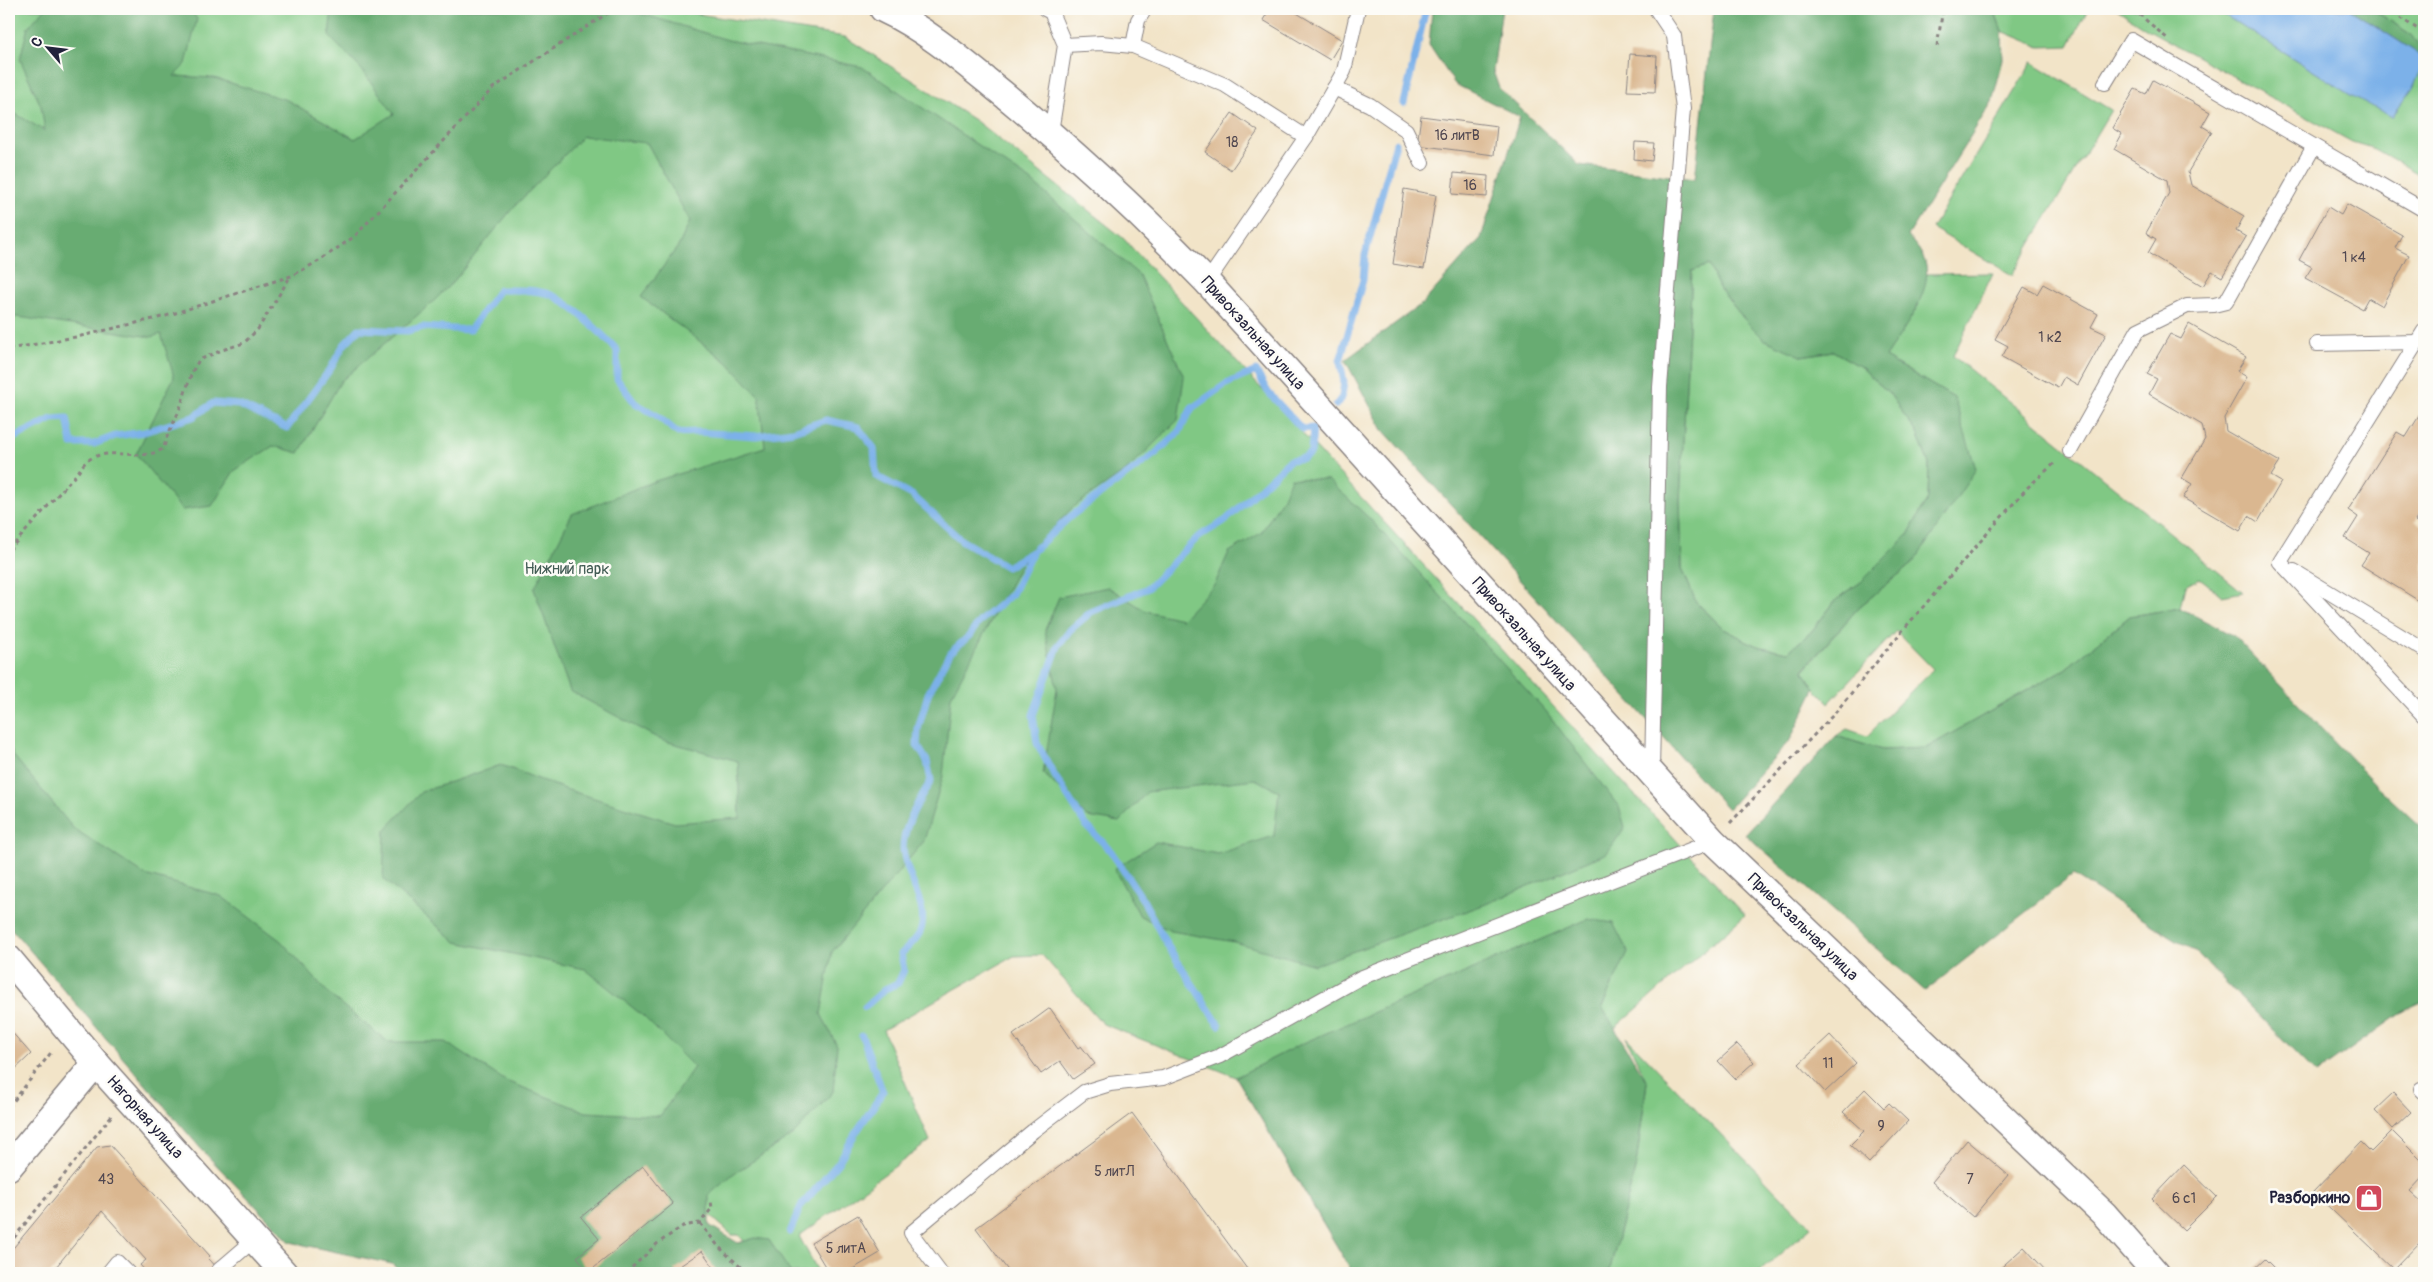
<svg xmlns="http://www.w3.org/2000/svg" width="2433" height="1282" viewBox="0 0 2433 1282" font-family="Pangolin,sans-serif">
  <style>
    .green { fill: #80c884; stroke: #517560 }
    .forest { fill: #68ac72; stroke: #456756; fill-rule: evenodd }
    .water { fill: #7bb1e9; stroke: #4e6a92 }
    .lines { fill: none; stroke-linecap: round; stroke-linejoin: round }
    .stream { stroke: #7bb1e9; stroke-width: 7 }
    .building { fill: #dab790 }
    .lane-casing { stroke: #8a8382; stroke-width: 16 }
    .street-casing { stroke: #8a8382; stroke-width: 29 }
    .path { stroke: #8a8382; stroke-width: 3; stroke-dasharray: 4 4; stroke-linecap: butt }
    .lane { stroke: #fff; stroke-width: 14 }
    .street { stroke: #fff; stroke-width: 26 }
    .labels { text-anchor: middle; dominant-baseline: central; stroke-width: 5; stroke-linejoin: round; paint-order: stroke }
    .number-label { font-size: 14px; fill: #504750 }
    .street-label { font-size: 16px; fill: #22223b; stroke: #fdfcf7 }
    .park-label { font-size: 16px; fill: #435c55; stroke: #fdfcf7 }
    .poi-label { font-size: 16px; font-weight: bold; fill: #22223b; stroke: #fdfcf7; text-anchor: end }
  </style>
  <rect width="100%" height="100%" fill="#fdfcf7"/>
  <filter id="ink" filterUnits="userSpaceOnUse"><feTurbulence type="fractalNoise" baseFrequency=".02" numOctaves="2"/><feDisplacementMap in="SourceGraphic" scale="10" xChannelSelector="R" yChannelSelector="G"/><feConvolveMatrix kernelMatrix="1 2 1 2 8 2 1 2 1" color-interpolation-filters="sRGB"/></filter>
  <filter id="wash" filterUnits="userSpaceOnUse"><feTurbulence type="fractalNoise" baseFrequency=".0096" numOctaves="4" result="noise"/><feDisplacementMap in="SourceGraphic" scale="20" xChannelSelector="R" yChannelSelector="G"/><feGaussianBlur stdDeviation="1.12" result="paint"/><feColorMatrix in="noise" values="0 0 0 0 0 0 0 0 0 0 0 0 0 0 0 0 0 1.4 0 .05"/><feComposite in="paint" operator="in"/></filter>
  <g filter="url(#wash)">
    <rect width="100%" height="100%" fill="#f2e4c8"/>
    <g class="green">
      <path d="M 9,9 L 667,9 L 845,37 L 976,121 L 1123,238 L 1745,915 L 1593,1047 L 1353,1273 L 1236,1077 L 1103,1024 L 1042,955 L 1014,956 L 883,1030 L 930,1141 L 799,1236 L 819,1273 L 768,1273 L 739,1235 L 732,1235 L 684,1192 L 9,893 Z"/>
      <path d="M 1994,9 L 2088,9 L 2069,46 L 2040,47 L 2002,31 Z"/>
      <path d="M 2117,9 L 2215,9 L 2353,96 L 2424,61 L 2424,177 L 2375,149 L 2352,142 L 2147,29 Z"/>
      <path d="M 2372,9 L 2419,9 L 2424,18 L 2424,52 L 2410,34 Z"/>
      <path d="M 2032,62 L 2111,110 L 2012,275 L 1932,228 Z"/>
      <path d="M 1709,265 L 1719,288 L 1745,320 L 1801,356 L 1833,351 L 1861,367 L 1889,393 L 1917,433 L 1929,464 L 1928,498 L 1908,535 L 1861,582 L 1836,600 L 1811,632 L 1788,652 L 1757,646 L 1724,629 L 1696,602 L 1682,568 L 1680,500 L 1692,271 Z"/>
      <path d="M 1993,273 L 1953,356 L 2243,592 L 2222,596 L 2200,578 L 2185,586 L 2180,608 L 2130,616 L 2065,669 L 1926,748 L 1882,750 L 1836,736 L 1847,729 L 1867,736 L 1933,669 L 1896,631 L 1829,703 L 1815,689 L 1803,671 L 1859,607 L 1914,562 L 1954,398 L 1885,357 L 1918,306 L 1927,274 Z"/>
      <path d="M 1626,1037 L 1811,1227 L 1758,1273 L 1609,1273 L 1636,1165 L 1647,1082 Z"/>
    </g>
    <g class="forest">
      <path d="M 45,9 L 190,9 L 197,19 L 186,64 L 174,76 L 214,78 L 287,100 L 355,139 L 394,114 L 362,70 L 329,36 L 332,9 L 626,9 L 728,40 L 862,67 L 1031,181 L 1139,275 L 1184,377 L 1178,420 L 1127,470 L 1072,508 L 1021,564 L 951,696 L 943,776 L 924,841 L 832,952 L 821,1014 L 837,1046 L 833,1092 L 793,1135 L 733,1174 L 709,1195 L 709,1225 L 738,1243 L 755,1238 L 769,1240 L 791,1273 L 401,1273 L 392,1264 L 290,1242 L 202,1150 L 9,926 L 9,744 L 13,755 L 73,828 L 145,875 L 221,896 L 281,941 L 332,997 L 388,1042 L 445,1042 L 506,1081 L 586,1112 L 660,1116 L 694,1067 L 643,1016 L 585,969 L 456,942 L 383,879 L 385,830 L 421,792 L 501,765 L 565,789 L 675,823 L 740,818 L 738,761 L 661,740 L 570,691 L 534,589 L 572,514 L 652,482 L 765,447 L 759,396 L 727,362 L 641,297 L 679,245 L 690,221 L 647,143 L 583,136 L 512,209 L 454,281 L 435,300 L 341,381 L 299,453 L 273,446 L 234,471 L 212,506 L 182,510 L 136,454 L 174,377 L 161,334 L 151,337 L 18,317 L 9,318 L 9,110 L 45,131 L 41,106 L 20,59 L 28,27 Z"/>
      <path d="M 1432,9 L 1502,9 L 1493,71 L 1499,88 L 1579,165 L 1695,179 L 1714,9 L 1994,9 L 2002,31 L 2003,60 L 1992,102 L 1908,236 C 1912,242 1919,248 1922,255 C 1940,285 1901,332 1885,357 L 1954,398 L 1976,469 L 1914,562 L 1859,607 L 1803,670 L 1815,689 L 1790,740 L 1728,809 L 1383,430 L 1345,360 L 1423,303 L 1481,238 L 1520,117 L 1455,84 L 1429,45 ZM 1709,265 L 1719,288 L 1745,320 L 1765,340 L 1801,356 L 1833,351 L 1861,367 L 1889,393 L 1917,433 L 1929,464 L 1928,498 L 1908,535 L 1861,582 L 1836,600 L 1811,632 L 1788,652 L 1757,646 L 1724,629 L 1696,602 L 1682,568 L 1680,500 L 1692,271 Z"/>
      <path d="M 2349,9 L 2372,9 L 2410,34 L 2424,52 L 2424,61 L 2414,51 Z"/>
      <path d="M 1291,478 L 1328,480 L 1369,518 L 1545,710 L 1619,807 L 1625,827 L 1607,853 L 1486,904 L 1315,965 L 1234,942 L 1171,931 L 1140,916 L 1114,869 L 1156,842 L 1218,854 L 1274,836 L 1279,791 L 1255,779 L 1147,792 L 1119,822 L 1087,817 L 1043,773 L 1057,689 L 1045,630 L 1059,597 L 1108,587 L 1146,611 L 1182,619 L 1215,584 L 1229,552 L 1261,533 L 1282,499 Z"/>
      <path d="M 2180,608 L 2234,636 L 2378,787 L 2424,830 L 2424,1002 L 2404,1011 L 2316,1074 L 2198,954 L 2073,875 L 1925,991 L 1745,834 L 1836,736 L 1882,750 L 1926,748 L 2065,669 L 2130,616 Z"/>
      <path d="M 1588,919 L 1613,923 L 1628,952 L 1602,1007 L 1647,1082 L 1636,1165 L 1609,1273 L 1353,1273 L 1236,1077 L 1301,1044 Z"/>
    </g>
    <path class="water" d="M 2215,9 L 2349,9 L 2414,51 L 2424,61 L 2413,88 L 2392,117 L 2353,96 Z"/>
    <g class="lines">
      <g class="stream">
        <path d="M 1404,103 L 1426,9"/>
        <path d="M 1336,405 L 1342,397 L 1344,382 L 1340,361 L 1363,280 L 1365,255 L 1396,143"/>
        <path d="M 9,440 L 52,419 L 67,418 L 72,444 L 94,444 L 115,436 L 144,432 L 193,417 L 213,403 L 239,405 L 287,428 L 331,368 L 343,346 L 359,329 L 407,331 L 423,327 L 470,330 L 499,290 C 515,290 533,289 549,294 C 570,302 602,334 617,350 L 617,379 L 635,403 L 656,415 L 678,433 L 698,432 L 756,436 L 793,431 L 826,420 L 858,427 L 874,448 L 876,476 L 912,495 L 961,540 L 1007,567 L 1033,551 L 1071,516 L 1155,454 L 1179,432 L 1192,408 L 1226,384 L 1256,371 L 1268,392 L 1302,429 L 1313,428 L 1311,453 L 1304,458 L 1290,460 L 1226,520 L 1198,537 L 1148,588 L 1091,612 L 1070,630 L 1058,646 L 1033,715 L 1037,743 L 1053,773 L 1085,824 L 1110,850 L 1143,900 L 1167,945 L 1219,1025"/>
        <path d="M 865,1007 L 885,989 L 898,983 L 904,970 L 901,954 C 906,949 913,943 917,937 C 935,913 904,876 903,848 C 903,827 920,798 931,781 L 927,761 L 917,745 L 918,729 L 928,694 L 950,653 L 969,636 L 980,621 L 1012,594 L 1032,553"/>
        <path d="M 790,1232 L 801,1206 L 838,1163 L 855,1134 L 883,1092 L 862,1036"/>
      </g>
    </g>
    <g id="blocks">
      <g class="building">
        <path d="M 1270,9 L 1290,9 L 1342,40 L 1330,60 L 1263,20 Z"/>
        <path d="M 1630,54 L 1657,56 L 1655,92 L 1627,91 Z"/>
        <path d="M 2153,80 L 2210,112 L 2202,126 L 2212,132 L 2188,172 L 2191,185 L 2244,216 L 2236,231 L 2246,237 L 2222,277 L 2212,271 L 2203,286 L 2148,253 L 2156,239 L 2146,233 L 2169,193 L 2167,180 L 2114,149 L 2122,134 L 2112,128 L 2135,89 L 2146,94 Z"/>
        <path d="M 1232,113 L 1258,131 L 1231,170 L 1205,152 Z"/>
        <path d="M 1421,116 L 1497,126 L 1494,155 L 1417,145 Z"/>
        <path d="M 1635,142 L 1654,143 L 1652,161 L 1634,159 Z"/>
        <path d="M 1454,173 L 1488,176 L 1487,197 L 1452,194 Z"/>
        <path d="M 1404,189 L 1436,195 L 1424,269 L 1393,264 Z"/>
        <path d="M 2347,204 L 2402,235 L 2395,248 L 2409,255 L 2382,306 L 2368,298 L 2362,309 L 2305,278 L 2312,267 L 2299,260 L 2328,207 L 2341,215 Z"/>
        <path d="M 2043,284 L 2098,314 L 2091,327 L 2106,334 L 2078,385 L 2064,377 L 2058,388 L 2002,357 L 2008,346 L 1995,339 L 2024,287 L 2037,294 Z"/>
        <path d="M 2189,324 L 2246,357 L 2237,371 L 2247,377 L 2224,418 L 2226,431 L 2280,462 L 2271,476 L 2281,482 L 2258,522 L 2249,516 L 2240,531 L 2183,498 L 2192,484 L 2182,478 L 2205,439 L 2202,425 L 2149,394 L 2157,379 L 2147,374 L 2170,334 L 2181,339 Z"/>
        <path d="M 2424,408 L 2424,507 L 2415,521 L 2424,527 L 2424,604 L 2361,565 L 2369,553 L 2345,538 L 2358,517 L 2348,510 L 2397,432 L 2406,437 Z"/>
        <path d="M 1050,1008 L 1078,1048 L 1081,1046 L 1095,1064 L 1073,1079 L 1060,1061 L 1041,1074 L 1013,1035 Z"/>
        <path d="M 9,1029 L 31,1054 L 9,1075 Z"/>
        <path d="M 1830,1035 L 1856,1063 L 1825,1092 L 1799,1064 Z"/>
        <path d="M 1737,1044 L 1754,1062 L 1735,1079 L 1718,1061 Z"/>
        <path d="M 1865,1089 L 1884,1108 L 1889,1103 L 1908,1121 L 1869,1163 L 1850,1145 L 1864,1131 L 1843,1112 Z"/>
        <path d="M 2393,1093 L 2411,1112 L 2393,1129 L 2375,1110 Z"/>
        <path d="M 1132,1113 L 1250,1273 L 1010,1273 L 976,1228 Z"/>
        <path d="M 2392,1131 L 2424,1163 L 2424,1176 L 2410,1191 L 2424,1204 L 2424,1238 L 2394,1269 L 2313,1192 L 2361,1142 L 2371,1152 Z"/>
        <path d="M 1967,1140 L 2008,1175 L 1973,1217 L 1932,1182 Z"/>
        <path d="M 110,1145 L 210,1256 L 208,1258 L 222,1273 L 147,1273 L 140,1265 L 146,1260 L 102,1211 L 51,1273 L 9,1273 L 9,1253 L 97,1147 Z"/>
        <path d="M 2184,1165 L 2217,1197 L 2184,1230 L 2152,1199 Z"/>
        <path d="M 643,1166 L 673,1204 L 589,1272 L 577,1257 L 599,1239 L 581,1217 Z"/>
        <path d="M 858,1215 L 880,1253 L 846,1273 L 829,1273 L 811,1243 Z"/>
        <path d="M 2024,1247 L 2046,1271 L 2044,1273 L 1995,1273 Z"/>
        <path d="M 702,1251 L 718,1273 L 677,1273 L 674,1270 Z"/>
        <path d="M 2265,1259 L 2279,1273 L 2250,1273 Z"/>
      </g>
    </g>
  </g>
  <g filter="url(#ink)">
    <use href="#blocks" fill-opacity="0" stroke="#8a8382" stroke-width="1"/>
    <g class="lines">
      <g class="lane-casing">
        <g id="lane">
          <path d="M 1045,9 L 1051,12 L 1065,45 L 1051,132"/>
          <path d="M 1065,45 L 1101,43 L 1133,46 L 1225,85 L 1306,137"/>
          <path d="M 1133,46 L 1138,20 L 1145,9"/>
          <path d="M 2105,83 L 2131,40 L 2424,210"/>
          <path d="M 1334,88 L 1370,105 L 1406,130 L 1422,163"/>
          <path d="M 1207,282 L 1306,137 L 1344,71 L 1358,9"/>
          <path d="M 2424,331 L 2280,562 L 2424,716"/>
          <path d="M 2317,344 L 2418,342"/>
          <path d="M 2070,451 L 2138,330 L 2187,306 L 2214,305 L 2226,302 L 2313,148"/>
          <path d="M 2294,571 L 2424,650"/>
          <path d="M 1652,771 L 1660,387 L 1683,109 L 1674,36 L 1656,9"/>
          <path d="M 2421,1089 L 2424,1092"/>
          <path d="M 219,1270 L 254,1240"/>
          <path d="M 108,1273 L 117,1262 L 128,1273"/>
          <path d="M 941,1273 L 911,1233 L 1033,1131 L 1084,1092 L 1110,1084 L 1163,1078 L 1220,1056 L 1360,978 L 1713,841"/>
        </g>
      </g>
      <g class="street-casing">
        <g id="street">
          <path d="M 883,9 C 922,27 958,57 991,84 C 1068,146 1139,212 1207,282 L 1713,841 L 2105,1215 L 2156,1273"/>
          <path d="M 9,959 L 96,1063 L 284,1273"/>
          <path d="M 9,1167 L 96,1063"/>
        </g>
      </g>
      <g class="path">
        <path d="M 2133,9 L 2168,39"/>
        <path d="M 2386,9 L 2424,33"/>
        <path d="M 1937,46 L 1943,9"/>
        <path d="M 9,349 L 81,336 L 166,316 L 291,276 L 319,261 L 355,236 L 493,88 L 614,9"/>
        <path d="M 9,550 L 79,471 C 97,438 140,466 164,448 L 166,439 L 179,411 L 192,372 L 199,360 L 222,350 L 244,343 L 258,329 L 290,277"/>
        <path d="M 1730,823 L 1835,713 L 1902,631 L 2027,488 L 2056,462"/>
        <path d="M 9,1107 L 53,1050"/>
        <path d="M 700,1223 L 719,1247 L 747,1273"/>
        <path d="M 9,1244 L 112,1115"/>
        <path d="M 626,1273 L 658,1243 L 683,1226 L 700,1223 L 712,1208 L 711,1201"/>
      </g>
      <use href="#lane" class="lane"/>
      <use href="#street" class="street"/>
    </g>
  </g>
  <defs>
    <g id="shop-square" transform="scale(1.4375)"><rect x="-9" y="-9" width="18" height="18" rx="4" fill="#d1495b" stroke="#fdfcf7"/><path d="M-5-2.5h2.3a2.7 3.5 0 0 1 5.4 0H5L5.5 6h-11ZM-1.5-2.5h3a1.5 2.3 0 0 0-3 0Z" fill="#fff"/></g>
  </defs>
  <g fill-rule="evenodd">
    <use href="#shop-square" x="2369" y="1198"/>
  </g>
  <g class="labels">
    <g class="number-label">
      <text x="1457" y="135">16 литВ</text>
      <text x="1232" y="142">18</text>
      <text x="1470" y="185">16</text>
      <text x="2354" y="257">1 к4</text>
      <text x="2050" y="337">1 к2</text>
      <text x="1828" y="1063">11</text>
      <text x="1881" y="1126">9</text>
      <text x="1114" y="1171">5 литЛ</text>
      <text x="106" y="1179">43</text>
      <text x="1970" y="1179">7</text>
      <text x="2184" y="1198">6 с1</text>
      <text x="846" y="1248">5 литА</text>
    </g>
    <g class="street-label">
      <text transform="translate(1253 333) rotate(48)">Привокзальная улица</text>
      <text transform="translate(1524 634) rotate(48)">Привокзальная улица</text>
      <text transform="translate(1803 927) rotate(44)">Привокзальная улица</text>
      <text transform="translate(145 1117) rotate(48)">Нагорная улица</text>
    </g>
    <g class="park-label">
      <text x="567" y="569">Нижний парк</text>
    </g>
    <g class="poi-label">
      <text x="2350" y="1198">Разборкино</text>
    </g>
  </g>
  <rect width="2433" height="1282" fill="none" stroke="#fdfcf7" stroke-width="30"/>
  <g transform="translate(48 48) rotate(298)" stroke="#fdfcf7" stroke-width="4" paint-order="stroke">
  <path d="M0-4L9 19L0 12L-9 19Z" fill="#22223b"/>
  <text y="-8" font-size="14" font-weight="bold" text-anchor="middle" fill="#22223b">С</text>
  </g>
</svg>
